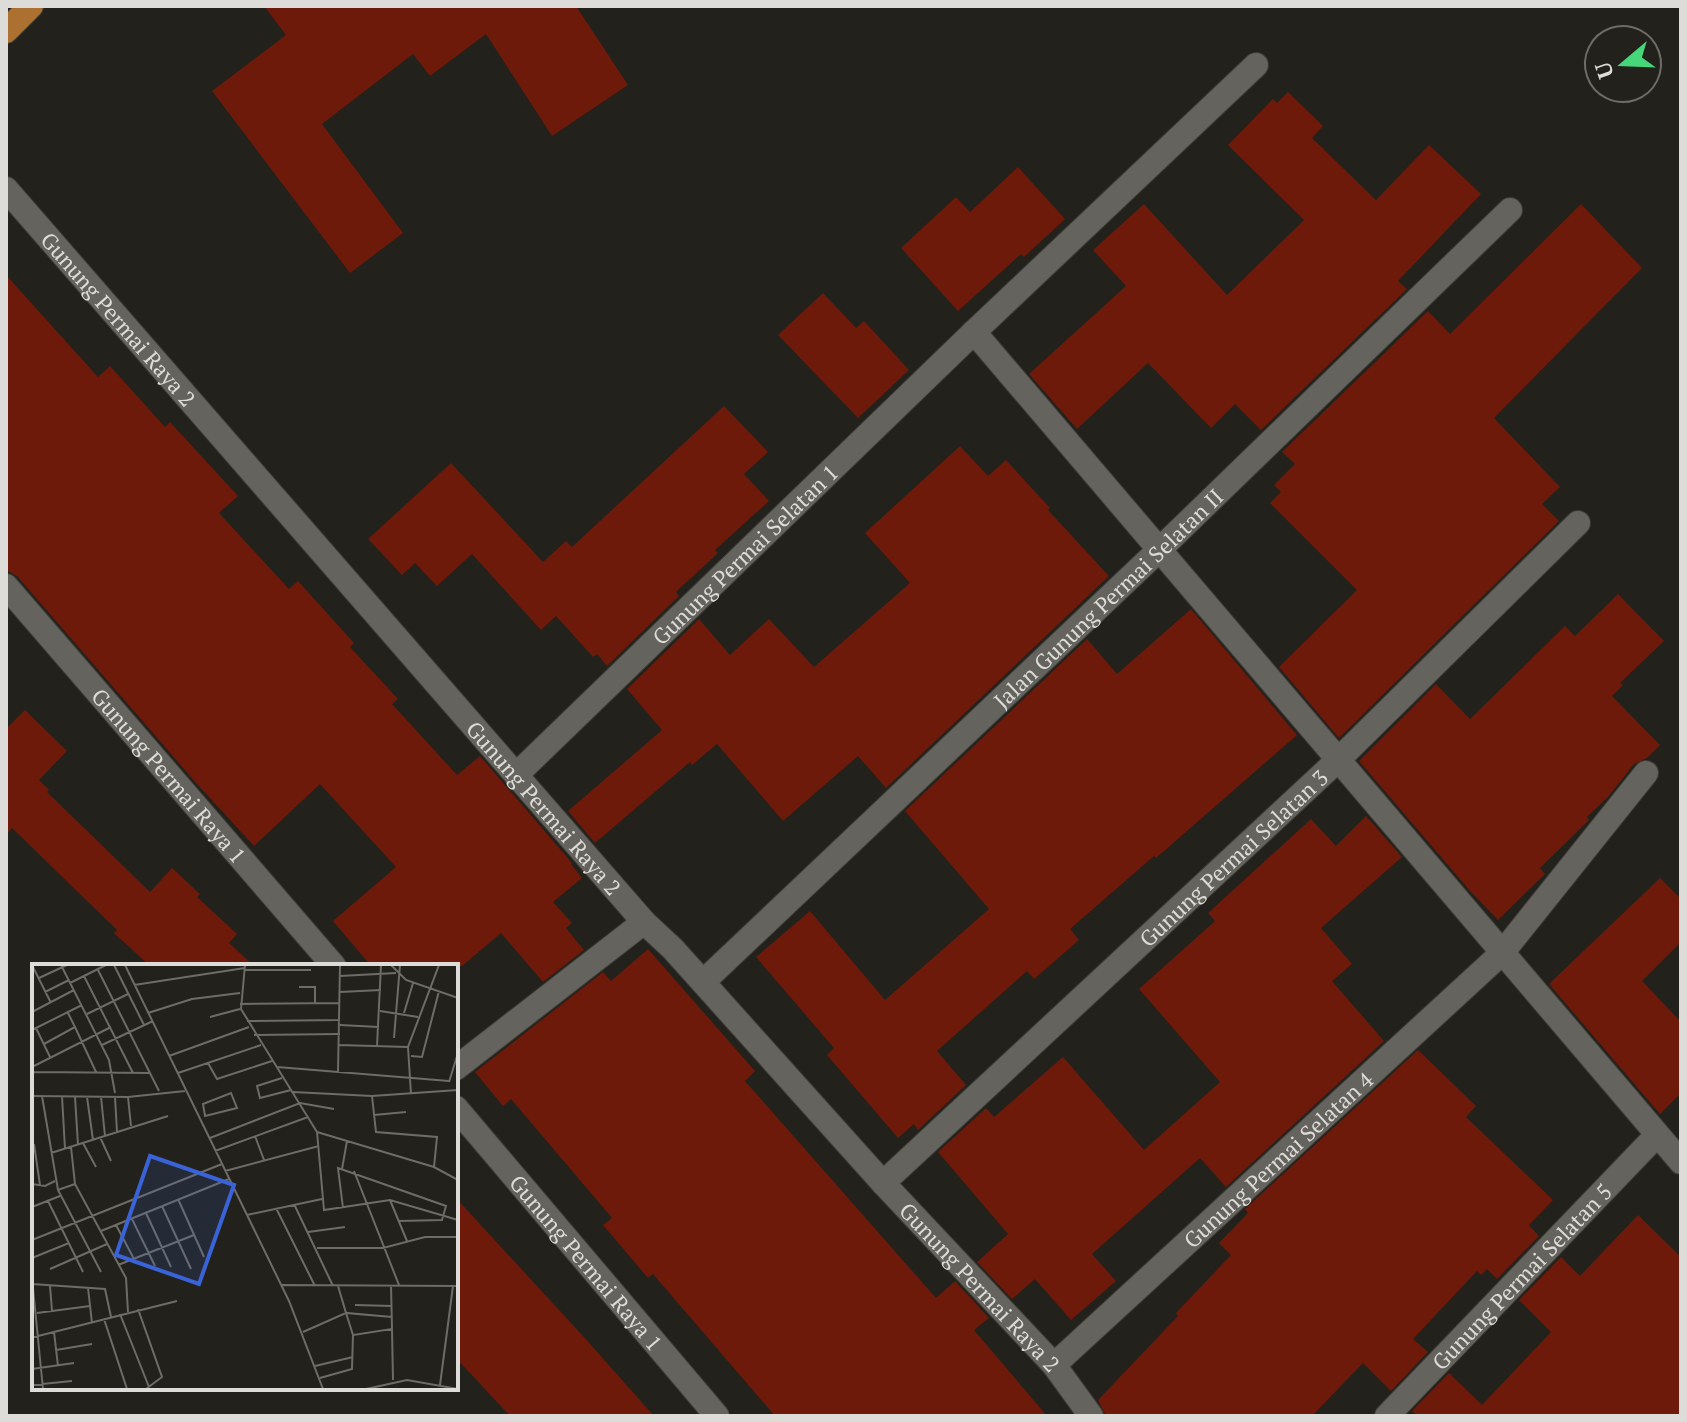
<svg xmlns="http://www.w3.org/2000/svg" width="1687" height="1422" viewBox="0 0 1687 1422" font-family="'PT Serif',serif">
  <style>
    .building { fill: #6e1a0a }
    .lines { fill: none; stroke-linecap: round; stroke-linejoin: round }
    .street-casing { stroke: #3d3c38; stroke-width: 26 }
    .primary-casing { stroke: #3d3c38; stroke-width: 26 }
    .street { stroke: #65635d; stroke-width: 24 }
    .primary { stroke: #ac7130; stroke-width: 24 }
    .labels { text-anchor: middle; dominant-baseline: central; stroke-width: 6; stroke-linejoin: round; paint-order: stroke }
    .street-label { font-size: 22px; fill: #dddcd8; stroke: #22211b }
    .inset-road { fill: none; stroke: #6d6c67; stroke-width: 2 }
    .view { fill: #3a63d8; fill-opacity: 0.15; stroke: #3a63d8; stroke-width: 4 }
    .inset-edge { fill: none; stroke: #dddcd8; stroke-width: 4 }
  </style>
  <rect width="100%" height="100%" fill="#22211b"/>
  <g class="building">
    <path d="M 264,6 L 576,6 L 628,85 L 552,136 L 486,34 L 430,76 L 413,54 L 322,124 L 403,233 L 350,273 L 212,91 L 286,35 Z"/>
    <path d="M 1288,92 L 1323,126 L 1312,138 L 1376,200 L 1429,145 L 1481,194 L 1398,281 L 1407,289 L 1261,430 L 1235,404 L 1211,428 L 1148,363 L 1077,429 L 1029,374 L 1126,286 L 1093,250 L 1144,204 L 1227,295 L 1304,220 L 1228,145 L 1273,99 L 1277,103 Z"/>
    <path d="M 1018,167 L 1065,219 L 1024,257 L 1021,254 L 958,311 L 901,248 L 956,197 L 970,212 Z"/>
    <path d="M 1581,204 L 1642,268 L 1494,418 L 1560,487 L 1542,504 L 1559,521 L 1339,738 L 1279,667 L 1357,590 L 1270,503 L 1281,492 L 1274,485 L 1295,464 L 1282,452 L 1428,311 L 1450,334 Z"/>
    <path d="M 6,275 L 98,377 L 110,366 L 165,427 L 170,422 L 238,496 L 219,513 L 289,589 L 298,581 L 354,643 L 350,647 L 398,699 L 392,704 L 457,775 L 480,756 L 572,863 L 571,864 L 582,878 L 553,902 L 572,923 L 566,928 L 584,950 L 543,982 L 501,933 L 462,966 L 371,966 L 333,921 L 396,867 L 320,784 L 254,846 L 197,784 L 17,576 L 6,570 Z"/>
    <path d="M 823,293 L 856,328 L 864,321 L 909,370 L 858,418 L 778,335 Z"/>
    <path d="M 724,406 L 768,452 L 744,474 L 769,501 L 715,550 L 718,553 L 676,592 L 679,596 L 607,666 L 597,654 L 593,657 L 556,616 L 541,630 L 472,554 L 437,586 L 415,563 L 402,575 L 368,539 L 451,463 L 543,562 L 566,541 L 572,547 Z"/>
    <path d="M 960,446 L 988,476 L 1006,460 L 1050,508 L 1048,510 L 1109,576 L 886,788 L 858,756 L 783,821 L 717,744 L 692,765 L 690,762 L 595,843 L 568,811 L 662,730 L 627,689 L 699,619 L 730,655 L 769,619 L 814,667 L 910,583 L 865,533 Z"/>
    <path d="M 1618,594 L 1664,641 L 1620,683 L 1623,685 L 1612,696 L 1660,745 L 1647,758 L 1634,764 L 1608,797 L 1587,817 L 1589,820 L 1540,868 L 1545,874 L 1498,920 L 1471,892 L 1359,761 L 1436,684 L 1470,719 L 1565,626 L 1575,636 Z"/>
    <path d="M 1191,609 L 1297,735 L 1156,858 L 1154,856 L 1070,929 L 1079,940 L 1034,979 L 1027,971 L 937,1051 L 966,1085 L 918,1130 L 914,1124 L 898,1138 L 827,1055 L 834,1048 L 756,957 L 810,911 L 885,1000 L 989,909 L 905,811 L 1087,639 L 1117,674 Z"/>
    <path d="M 25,710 L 67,751 L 39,780 L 49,790 L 47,792 L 150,892 L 172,868 L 200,894 L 197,897 L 237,934 L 229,943 L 254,966 L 150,966 L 114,933 L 117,930 L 12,828 L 6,835 L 6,729 Z"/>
    <path d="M 1366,816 L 1402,857 L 1321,928 L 1352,964 L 1332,981 L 1384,1041 L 1226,1187 L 1200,1158 L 1092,1254 L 1116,1281 L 1071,1320 L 1035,1279 L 1012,1299 L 977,1262 L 1008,1234 L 938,1152 L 986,1108 L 994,1117 L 1063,1057 L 1144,1150 L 1220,1082 L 1139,989 L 1215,921 L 1208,913 L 1311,819 L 1336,846 Z"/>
    <path d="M 1660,878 L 1681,899 L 1681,942 L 1642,981 L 1681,1022 L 1681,1093 L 1660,1114 L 1549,984 Z"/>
    <path d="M 648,949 L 755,1071 L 745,1081 L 936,1298 L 955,1281 L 989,1318 L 974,1330 L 1047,1416 L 775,1416 L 653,1274 L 648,1278 L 603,1225 L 612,1218 L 511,1099 L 503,1106 L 475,1072 L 603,972 L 611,981 Z"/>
    <path d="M 1418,1050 L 1476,1106 L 1466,1117 L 1553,1200 L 1529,1225 L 1539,1236 L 1497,1279 L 1487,1269 L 1481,1275 L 1477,1271 L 1413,1339 L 1428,1352 L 1391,1391 L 1363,1363 L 1312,1416 L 1106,1416 L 1098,1400 L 1178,1316 L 1176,1313 L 1231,1255 L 1219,1243 L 1248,1213 L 1245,1209 Z"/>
    <path d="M 456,1198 L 583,1336 L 654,1416 L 510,1416 L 456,1358 Z"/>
    <path d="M 1638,1215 L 1681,1257 L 1681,1416 L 1417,1416 L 1412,1411 L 1449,1373 L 1482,1405 L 1551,1332 L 1519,1300 L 1561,1257 L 1580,1276 Z"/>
  </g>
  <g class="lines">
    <g class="street-casing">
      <g id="street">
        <path id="s1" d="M 6,189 L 644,922 L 673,949 L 883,1183 L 1054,1365 L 1091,1416"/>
        <path d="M 974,332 L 1681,1162"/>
        <path id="s2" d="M 6,586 L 334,966"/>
        <path id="s3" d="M 516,775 L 974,332 L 1256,65"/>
        <path id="s4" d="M 703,982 L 1159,550 L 1510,210"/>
        <path d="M 456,1068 L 644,922"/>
        <path id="s5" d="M 456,1108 L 717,1416"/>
        <path id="s6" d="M 883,1183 L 1338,760 L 1578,523"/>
        <path id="s7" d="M 1054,1365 L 1502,953 L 1646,773"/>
        <path id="s8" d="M 1387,1416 L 1657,1135"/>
      </g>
    </g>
    <g class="primary-casing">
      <path id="primary" d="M 6,31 L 31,6"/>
    </g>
    <use href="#street" class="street"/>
    <use href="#primary" class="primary"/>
  </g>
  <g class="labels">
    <g class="street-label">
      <text stroke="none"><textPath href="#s1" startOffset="172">Gunung Permai Raya 2</textPath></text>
      <text stroke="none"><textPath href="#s3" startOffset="318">Gunung Permai Selatan 1</textPath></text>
      <text stroke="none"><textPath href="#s4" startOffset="558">Jalan Gunung Permai Selatan II</textPath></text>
      <text stroke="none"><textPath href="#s2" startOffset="250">Gunung Permai Raya 1</textPath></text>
      <text stroke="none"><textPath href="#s1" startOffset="820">Gunung Permai Raya 2</textPath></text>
      <text stroke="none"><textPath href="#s6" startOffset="478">Gunung Permai Selatan 3</textPath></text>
      <text stroke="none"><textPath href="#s7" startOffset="304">Gunung Permai Selatan 4</textPath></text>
      <text stroke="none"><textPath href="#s5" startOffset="202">Gunung Permai Raya 1</textPath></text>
      <text stroke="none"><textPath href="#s8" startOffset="194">Gunung Permai Selatan 5</textPath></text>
      <text stroke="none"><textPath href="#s1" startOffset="1468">Gunung Permai Raya 2</textPath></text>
    </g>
  </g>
  <g transform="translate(32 964)">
    <rect width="426" height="426" fill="#22211b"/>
    <path class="inset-road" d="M 0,1 L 19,39M 29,1 L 77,96 L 83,129M 82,1 L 112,61M 93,1 L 257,337 L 291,425M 213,1 L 209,45 L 285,168 L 292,246 L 358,236 L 426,256M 359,1 L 374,16 L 426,34M 66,6 L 127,127M 213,6 L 279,6M 52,12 L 101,109M 308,12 L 364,9M 7,14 L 35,1M 38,19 L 74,1M 102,21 L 213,4M 267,23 L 283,23 L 283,40M 13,28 L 37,16M 308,28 L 349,26M 208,40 L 308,39M 348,47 L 386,53M 0,48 L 42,26M 116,49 L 160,35 L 208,29M 372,49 L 381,19M 55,50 L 96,30M 178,53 L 208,45M 215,57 L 308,56M 308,61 L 347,63M 43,63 L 64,108M 4,64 L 18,93M 0,66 L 50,41M 222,71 L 308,70M 362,74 L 368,1M 12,80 L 43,63 L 36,49M 70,81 L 121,57M 307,81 L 376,83M 345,82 L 349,1M 0,89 L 1,128M 137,92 L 217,63M 379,92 L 390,93 L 407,27M 176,99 L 185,115 L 240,97M 2,102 L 79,63M 245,103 L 417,117M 1,108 L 118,109M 306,108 L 308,1M 146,109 L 229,81M 250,114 L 225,122 L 228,134 L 259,126M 417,118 L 426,89M 261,128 L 340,132 L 426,126M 199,129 L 205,144 L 173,152 L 171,140 ZM 379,130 L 376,83 L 407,1M 0,132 L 96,133 L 153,127M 10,132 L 26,226 L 43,220M 30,132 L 33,185M 340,132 L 344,168 L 405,173 L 402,203M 43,133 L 46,181M 55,133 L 61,176M 69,133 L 73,172M 83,133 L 85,168M 96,133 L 99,162M 342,151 L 374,148M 285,168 L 402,203 L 426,216M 223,172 L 232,196M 68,173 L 79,197M 178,174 L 268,139 L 302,145M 51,179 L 64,203M 2,180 L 8,221M 39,183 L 43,220 L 94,314 L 96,348M 183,187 L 276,153M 19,189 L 136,152M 310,205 L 315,177M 193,207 L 287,182M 322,207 L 367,321M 0,220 L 13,222 L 23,217M 26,226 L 69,308M 146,235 L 172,293M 358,236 L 375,277M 16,237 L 51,308M 262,240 L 301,322M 130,242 L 159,305M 0,243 L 28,232M 244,244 L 283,322M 311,244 L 306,204 L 414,242 L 410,256 L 367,257M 114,249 L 139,303M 215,251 L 290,235M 100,255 L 123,302M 84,261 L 102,295M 69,267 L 197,215M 276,268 L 313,263M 0,276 L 190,200M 285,284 L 351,284 L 393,273 L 426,273M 0,294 L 37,279M 86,301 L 162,271M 18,305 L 75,280M 0,314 L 11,425M 0,320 L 73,325 L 79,353M 250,321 L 426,322M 18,322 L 20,347M 56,324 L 60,359M 323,341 L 360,342M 106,345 L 130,413 L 114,425M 5,349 L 58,342M 88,350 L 117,423M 72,355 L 95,425M 360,365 L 361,416M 22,368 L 26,402M 271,368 L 314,349 L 306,322M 321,371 L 314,349 L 360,353M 2,373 L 145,337M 24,386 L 60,380M 283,402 L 321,393M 0,405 L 42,399M 288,414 L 320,405 L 321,371 L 360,365 L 359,321M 0,421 L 40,417M 408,421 L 421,322M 334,425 L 375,416 L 426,425"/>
    <path class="view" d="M 118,192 L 202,221 L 167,320 L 84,291 Z"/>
    <rect width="426" height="426" class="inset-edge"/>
  </g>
  <rect width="1687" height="1422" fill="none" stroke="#dddcd8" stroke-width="16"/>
  <g transform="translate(1623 64) rotate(251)"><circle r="38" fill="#22211b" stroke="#6d6c67" stroke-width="2"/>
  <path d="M0-6L14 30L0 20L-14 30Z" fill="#45d77a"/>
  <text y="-12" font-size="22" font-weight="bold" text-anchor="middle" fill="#dddcd8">U</text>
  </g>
</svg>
